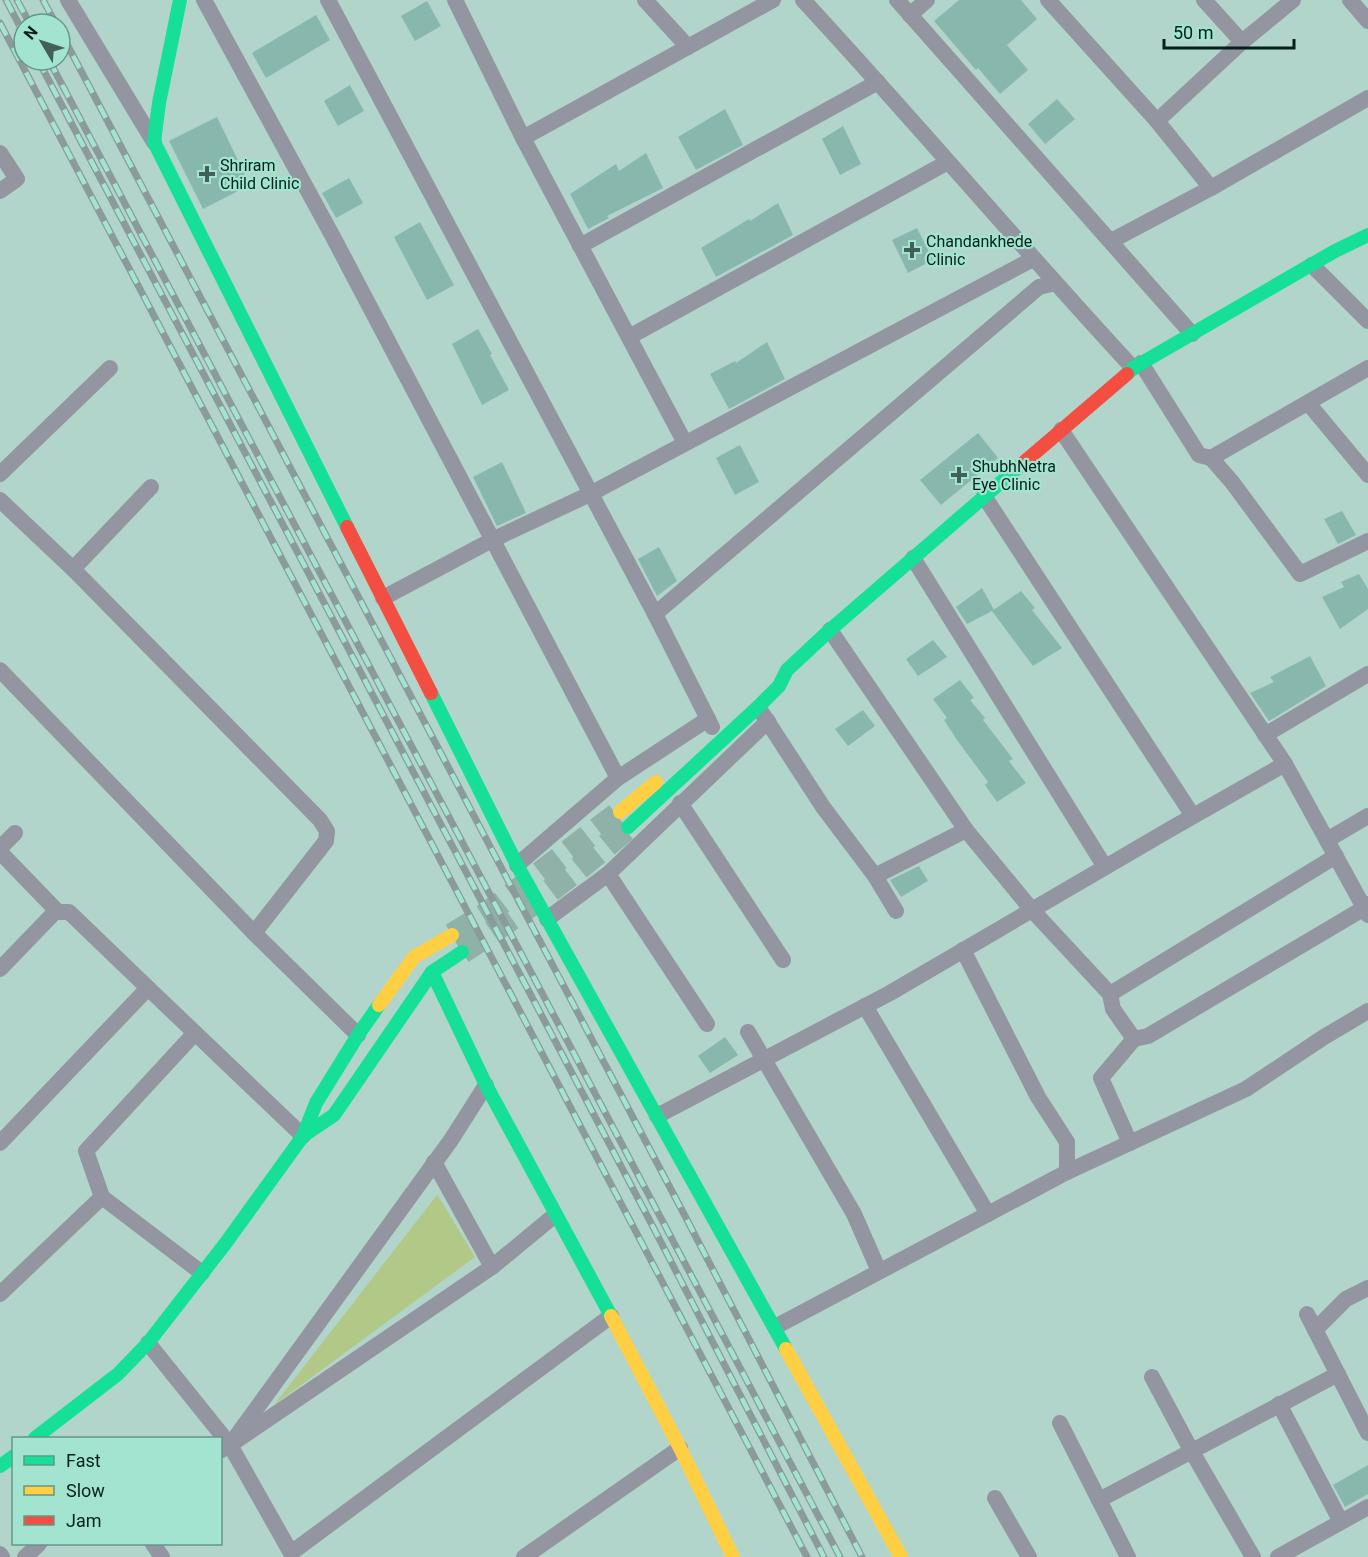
<svg xmlns="http://www.w3.org/2000/svg" width="1368" height="1557" viewBox="0 0 1368 1557" font-family="Roboto,sans-serif">
  <style>
    .green { fill: #b2c886 }
    .building { fill: #88b8ad }
    .lines { fill: none; stroke-linecap: round; stroke-linejoin: round }
    .secondary-tunnel { stroke: #8fb1a8; stroke-width: 24; stroke-dasharray: 24 12; stroke-linecap: butt }
    .street { stroke: #9395a0; stroke-width: 16 }
    .fast { stroke: #16e098; stroke-width: 14 }
    .slow { stroke: #ffcf43; stroke-width: 14 }
    .jam { stroke: #f24e42; stroke-width: 14 }
    .rail-casing { stroke: #8b9b9c; stroke-width: 7 }
    .rail { stroke: #a3e4d1; stroke-width: 4.5; stroke-dasharray: 14; stroke-linecap: butt }
    .poi-dot { fill: #425f58; stroke: #a3e4d1; stroke-width: 2 }
    .labels { text-anchor: middle; dominant-baseline: central; stroke-width: 4.5; stroke-linejoin: round; paint-order: stroke }
    .poi-label { font-size: 16px; fill: #05201a; stroke: #a3e4d1; text-anchor: start }
  </style>
  <rect width="100%" height="100%" fill="#b2d5cb"/>
  <path class="green" d="M 437,1194 L 475,1257 L 274,1405 L 437,1195 Z"/>
  <g class="building">
    <path d="M 959,0 L 1021,0 L 1037,19 L 1007,45 L 1028,70 L 1000,94 L 978,68 L 976,70 L 934,21 Z"/>
    <path d="M 427,1 L 441,26 L 415,41 L 401,16 Z"/>
    <path d="M 316,15 L 330,40 L 266,78 L 252,53 Z"/>
    <path d="M 350,85 L 364,111 L 338,126 L 324,101 Z"/>
    <path d="M 1057,99 L 1075,119 L 1045,144 L 1028,124 Z"/>
    <path d="M 725,109 L 743,145 L 696,170 L 678,137 Z"/>
    <path d="M 217,117 L 250,185 L 203,209 L 169,141 Z"/>
    <path d="M 843,126 L 861,164 L 840,175 L 822,139 Z"/>
    <path d="M 646,153 L 663,188 L 607,216 L 609,218 L 588,229 L 570,194 L 616,164 L 619,171 Z"/>
    <path d="M 349,178 L 363,203 L 336,218 L 322,193 Z"/>
    <path d="M 778,203 L 793,235 L 716,277 L 701,248 L 749,219 L 750,221 Z"/>
    <path d="M 420,222 L 454,285 L 427,300 L 394,237 Z"/>
    <path d="M 917,228 L 933,260 L 908,273 L 892,240 Z"/>
    <path d="M 478,329 L 492,354 L 490,355 L 509,390 L 482,405 L 452,344 Z"/>
    <path d="M 767,342 L 785,379 L 729,409 L 710,374 L 735,361 L 736,363 Z"/>
    <path d="M 978,433 L 998,458 L 941,505 L 920,480 Z"/>
    <path d="M 740,445 L 759,482 L 735,495 L 716,458 Z"/>
    <path d="M 502,462 L 526,513 L 497,526 L 473,477 Z"/>
    <path d="M 1342,511 L 1356,535 L 1338,544 L 1324,519 Z"/>
    <path d="M 659,547 L 677,581 L 657,596 L 638,559 Z"/>
    <path d="M 1359,574 L 1368,589 L 1368,609 L 1340,629 L 1322,597 L 1344,587 L 1341,582 Z"/>
    <path d="M 982,588 L 994,610 L 967,624 L 956,607 Z"/>
    <path d="M 1021,591 L 1035,608 L 1032,610 L 1062,648 L 1033,666 L 992,611 Z"/>
    <path d="M 933,640 L 947,657 L 918,676 L 906,659 Z"/>
    <path d="M 1310,656 L 1326,686 L 1269,721 L 1250,693 L 1274,682 L 1270,677 Z"/>
    <path d="M 960,680 L 974,698 L 970,700 L 985,718 L 983,720 L 1013,759 L 1009,761 L 1026,783 L 997,802 L 985,785 L 988,782 L 957,740 L 944,720 L 947,718 L 933,699 Z"/>
    <path d="M 863,710 L 875,726 L 848,746 L 835,729 Z"/>
    <path d="M 919,866 L 928,881 L 901,897 L 890,880 Z"/>
    <path d="M 725,1037 L 738,1055 L 710,1073 L 698,1056 Z"/>
    <path d="M 1368,1465 L 1368,1494 L 1345,1507 L 1333,1485 Z"/>
  </g>
  <g class="lines">
    <g class="secondary-tunnel">
      <path d="M 452,935 L 488,913 L 620,812"/>
      <path d="M 462,952 C 520,914 576,873 628,827"/>
    </g>
    <g class="street">
      <path d="M 68,0 L 154,142"/>
      <path d="M 204,0 L 332,235 L 618,778"/>
      <path d="M 328,0 L 655,614 L 712,727"/>
      <path d="M 455,0 L 523,138 L 685,443"/>
      <path d="M 645,0 L 688,47"/>
      <path d="M 803,0 C 915,121 1021,247 1133,368"/>
      <path d="M 897,0 L 1192,334"/>
      <path d="M 1048,0 L 1157,121 L 1242,42 L 1293,0"/>
      <path d="M 1204,0 L 1242,42"/>
      <path d="M 1350,0 L 1368,21"/>
      <path d="M 910,15 L 927,0"/>
      <path d="M 523,138 L 773,0"/>
      <path d="M 0,153 L 17,179 L 0,191"/>
      <path d="M 1211,188 L 1368,98"/>
      <path d="M 1111,241 L 1211,188 L 1157,121"/>
      <path d="M 580,246 L 878,82"/>
      <path d="M 1312,265 L 1368,321"/>
      <path d="M 629,337 L 948,162"/>
      <path d="M 1141,363 L 1199,455 L 1211,458 L 1368,368"/>
      <path d="M 1308,403 L 1368,475"/>
      <path d="M 1061,430 L 1285,764 L 1368,915"/>
      <path d="M 1211,458 L 1232,482 L 1300,574 L 1368,541"/>
      <path d="M 0,474 L 110,368"/>
      <path d="M 984,496 L 1193,816"/>
      <path d="M 0,500 L 73,569 L 320,820 L 327,831 L 326,841 L 254,933"/>
      <path d="M 913,558 L 1105,867"/>
      <path d="M 73,569 L 151,487"/>
      <path d="M 383,598 L 492,540 L 590,494 L 1033,259"/>
      <path d="M 655,614 L 1039,287 L 1055,283"/>
      <path d="M 830,630 L 966,830"/>
      <path d="M 0,670 L 254,933 L 358,1035"/>
      <path d="M 762,713 L 823,807 L 875,876 L 896,911"/>
      <path d="M 1265,735 L 1368,674"/>
      <path d="M 680,803 L 783,960"/>
      <path d="M 1327,840 L 1368,816"/>
      <path d="M 0,848 L 15,833"/>
      <path d="M 0,852 L 58,912"/>
      <path d="M 517,865 L 618,778 L 708,719"/>
      <path d="M 608,874 L 707,1024"/>
      <path d="M 875,876 L 966,830 L 1032,910 L 1110,994 L 1113,1009 L 1134,1039"/>
      <path d="M 547,919 L 608,874 L 768,721"/>
      <path d="M 963,950 L 1038,1097 L 1067,1142 L 1067,1172"/>
      <path d="M 0,969 L 55,912 L 69,912 L 148,988"/>
      <path d="M 1110,994 L 1336,856"/>
      <path d="M 865,1006 L 988,1214"/>
      <path d="M 748,1032 L 854,1214 L 879,1271"/>
      <path d="M 657,1116 L 890,993 L 1174,827 L 1285,764"/>
      <path d="M 0,1143 L 148,988 L 303,1136"/>
      <path d="M 1130,1143 L 1101,1078 L 1134,1039 L 1148,1036 L 1361,910 L 1368,904"/>
      <path d="M 434,1162 L 492,1267"/>
      <path d="M 102,1197 L 202,1273"/>
      <path d="M 0,1294 L 102,1197 L 86,1151 L 194,1034"/>
      <path d="M 1307,1314 L 1368,1433"/>
      <path d="M 775,1327 L 1067,1172 L 1246,1089 L 1324,1037 L 1368,1011"/>
      <path d="M 1315,1330 L 1346,1299 L 1368,1288"/>
      <path d="M 148,1343 L 230,1445 L 492,1267 L 555,1215"/>
      <path d="M 1152,1377 L 1191,1450 L 1253,1557"/>
      <path d="M 1279,1404 L 1341,1522"/>
      <path d="M 1060,1423 L 1128,1557"/>
      <path d="M 230,1445 L 291,1553 L 611,1316"/>
      <path d="M 220,1451 L 230,1445 L 451,1140 L 486,1085"/>
      <path d="M 995,1498 L 1029,1557"/>
      <path d="M 1099,1500 L 1338,1374"/>
      <path d="M 153,1544 L 162,1557"/>
      <path d="M 0,1554 L 2,1557"/>
      <path d="M 25,1557 L 39,1544"/>
      <path d="M 524,1557 L 680,1448"/>
      <path d="M 1278,1557 L 1368,1507"/>
    </g>
    <g class="fast">
      <path d="M 180,0 L 159,103 L 154,142 L 347,527"/>
      <path d="M 1127,374 L 1133,368 L 1335,251 L 1368,235"/>
      <path d="M 431,693 L 517,865 L 786,1349"/>
      <path d="M 628,827 L 758,707 L 779,686 L 787,670 L 830,630 L 1022,464"/>
      <path d="M 432,972 L 486,1085 L 611,1316"/>
      <path d="M 303,1136 L 334,1115 L 432,972 L 462,952"/>
      <path d="M 35,1438 L 118,1374 L 148,1343 L 225,1244 L 303,1136 L 316,1103 L 358,1035 L 379,1005"/>
      <path d="M 0,1466 L 14,1456"/>
    </g>
    <g class="slow">
      <path d="M 620,812 L 656,782"/>
      <path d="M 379,1005 L 414,957 L 452,935"/>
      <path d="M 611,1316 L 680,1448 L 733,1557"/>
      <path d="M 786,1349 L 901,1557"/>
    </g>
    <g class="jam">
      <path d="M 1022,464 L 1127,374"/>
      <path d="M 347,527 L 431,693"/>
    </g>
    <g class="rail-casing">
      <g id="rail">
        <path d="M 6,0 L 24,34"/>
        <path d="M 17,0 L 30,24"/>
        <path d="M 43,0 L 56,24"/>
        <path d="M 0,23 L 807,1557"/>
        <path d="M 60,31 L 685,1216 L 862,1557"/>
        <path d="M 38,60 L 651,1223 L 824,1557"/>
        <path d="M 49,60 L 840,1557"/>
      </g>
    </g>
    <use href="#rail" class="rail"/>
  </g>
  <g class="poi-dot">
    <path d="M204 165h6v6h6v6h-6v6h-6v-6h-6v-6h6z"/>
    <path d="M909 241h6v6h6v6h-6v6h-6v-6h-6v-6h6z"/>
    <path d="M956 466h6v6h6v6h-6v6h-6v-6h-6v-6h6z"/>
  </g>
  <g class="labels">
    <g class="poi-label">
      <text x="220" y="165">Shriram<tspan x="220" dy="18">Child Clinic</tspan></text>
      <text x="926" y="241">Chandankhede<tspan x="926" dy="18">Clinic</tspan></text>
      <text x="972" y="466">ShubhNetra<tspan x="972" dy="18">Eye Clinic</tspan></text>
    </g>
  </g>
  <rect x="12" y="1437" width="210" height="108" fill="#a3e4d1" stroke="#649688" stroke-width="1.5"/>
  <rect x="24" y="1456" width="30" height="9" fill="#16e098" stroke="#649688" stroke-width="1.5"/>
  <text x="66" y="1467" font-size="18" fill="#05201a">Fast</text>
  <rect x="24" y="1486" width="30" height="9" fill="#ffcf43" stroke="#649688" stroke-width="1.5"/>
  <text x="66" y="1497" font-size="18" fill="#05201a">Slow</text>
  <rect x="24" y="1516" width="30" height="9" fill="#f24e42" stroke="#649688" stroke-width="1.5"/>
  <text x="66" y="1527" font-size="18" fill="#05201a">Jam</text>
  <g transform="translate(42 42) rotate(309)"><circle r="28" fill="#a3e4d1" stroke="#649688" stroke-width="1.5"/>
  <path d="M0-4.5L10 22L0 15L-10 22Z" fill="#425f58"/>
  <text y="-9" font-size="16" font-weight="bold" text-anchor="middle" fill="#05201a">N</text>
  </g>
  <path d="M1164 39v9h130v-9" fill="none" stroke="#05201a" stroke-width="3"/>
  <text x="1173" y="39" font-size="18" fill="#05201a" stroke="#a3e4d1" stroke-width="4.5" paint-order="stroke">50 m</text>
</svg>
